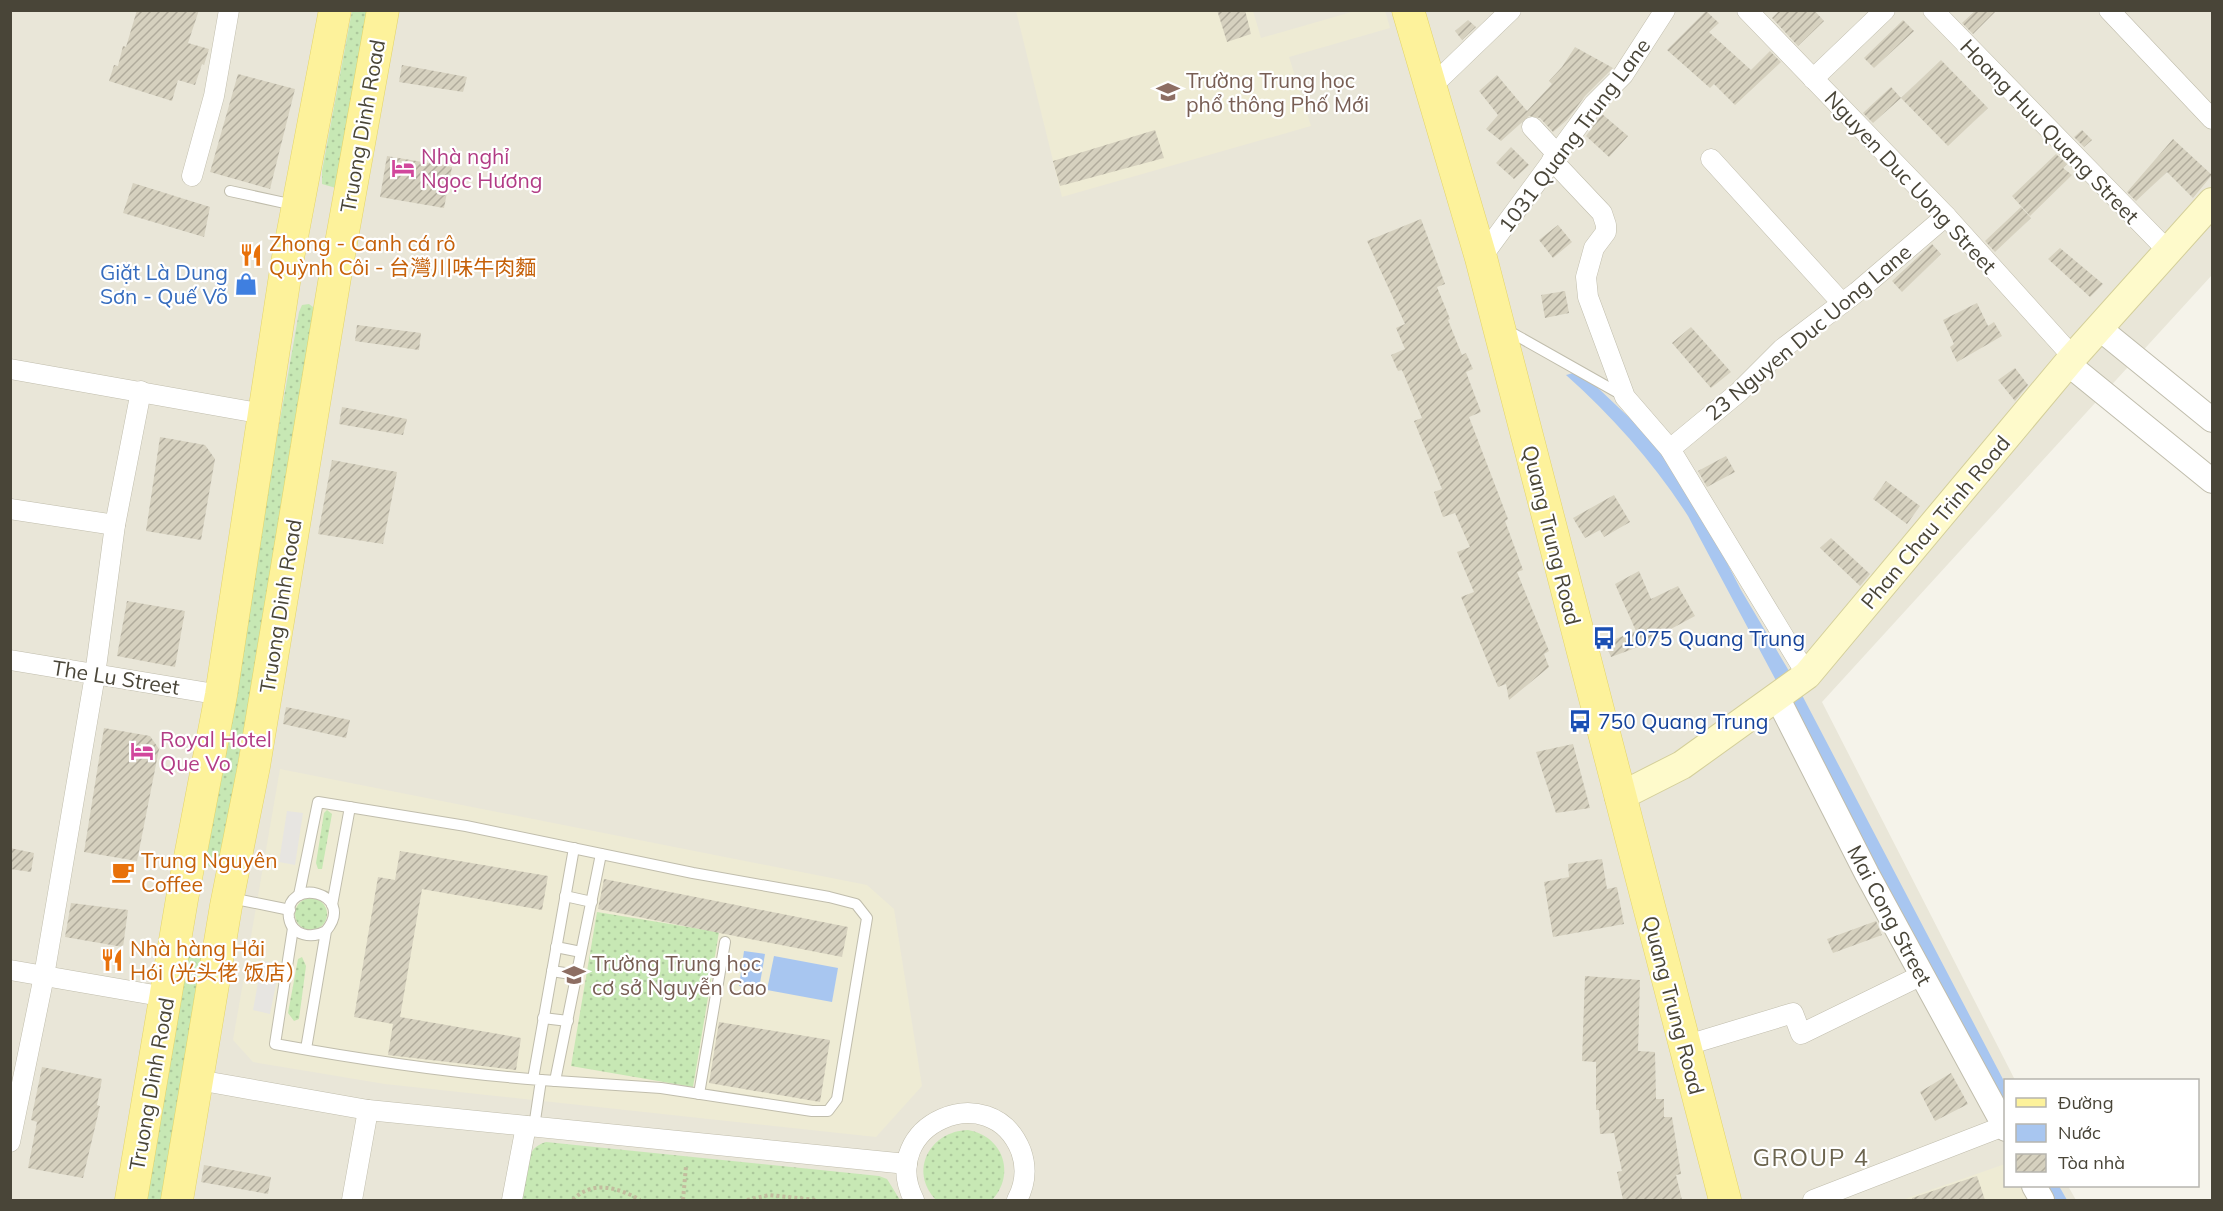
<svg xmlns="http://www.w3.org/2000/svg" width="2223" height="1211" viewBox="0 0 2223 1211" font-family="Mulish,'Noto Sans SC',sans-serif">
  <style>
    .residential { fill: #e9e6d8 }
    .education { fill: #eeebd4 }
    .grass { fill: url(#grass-dots) }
    .parking { fill: #e7e5e1 }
    .water { fill: #a8c6f0 }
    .building { fill: url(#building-hatch) }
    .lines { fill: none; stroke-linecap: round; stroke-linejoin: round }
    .service-casing { stroke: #c0bdac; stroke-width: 12 }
    .minor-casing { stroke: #c0bdac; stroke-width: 21 }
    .tertiary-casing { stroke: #c0bdac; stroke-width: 26 }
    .secondary-casing { stroke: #d4cf9a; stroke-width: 30 }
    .primary-casing { stroke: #e3d46a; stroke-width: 33 }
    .path { stroke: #c2bc9e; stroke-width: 4; stroke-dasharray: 3 3; stroke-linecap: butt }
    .service { stroke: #fff; stroke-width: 10 }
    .minor { stroke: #fff; stroke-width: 20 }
    .tertiary { stroke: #fff; stroke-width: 24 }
    .secondary { stroke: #fefacb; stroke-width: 28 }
    .primary { stroke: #fdf29b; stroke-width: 32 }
    .labels { text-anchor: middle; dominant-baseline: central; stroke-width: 4.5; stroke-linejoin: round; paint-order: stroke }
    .education-label { font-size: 21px; fill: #785e54; stroke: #fff; text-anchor: start }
    .street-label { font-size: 21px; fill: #494538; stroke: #fff }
    .hotel-label { font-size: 21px; fill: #b23c85; stroke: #fff; text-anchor: start }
    .food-label { font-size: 21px; fill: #c56008; stroke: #fff; text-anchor: start }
    .shop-label { font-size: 21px; fill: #366cbe; stroke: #fff; text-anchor: end }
    .transit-label { font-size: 21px; fill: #164399; stroke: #fff; text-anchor: start }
    .quarter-label { font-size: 24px; letter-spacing: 1.5px; fill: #6c654f; stroke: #fff }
  </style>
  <defs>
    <pattern id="grass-dots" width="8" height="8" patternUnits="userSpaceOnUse" patternTransform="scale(1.5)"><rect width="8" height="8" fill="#c7e8b4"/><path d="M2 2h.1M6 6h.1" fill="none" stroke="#acc89c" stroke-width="1.8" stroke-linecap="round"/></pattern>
    <pattern id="building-hatch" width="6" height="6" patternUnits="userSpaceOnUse" patternTransform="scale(1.5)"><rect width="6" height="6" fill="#d6d1bf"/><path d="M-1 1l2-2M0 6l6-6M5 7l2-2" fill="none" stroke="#b0ab9c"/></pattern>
  </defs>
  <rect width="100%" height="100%" fill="#f5f3ea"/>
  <path class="residential" d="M 10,11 L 2212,11 L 2212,275 L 1822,702 L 2015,1080 L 2006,1080 L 2006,1186 L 2068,1186 L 2076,1200 L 11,1200 Z"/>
  <g class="education">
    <path d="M 1385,10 L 1390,28 L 1289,57 L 1311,126 L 1062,197 L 1016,11 L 1253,11 L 1261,38 L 1355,11 Z"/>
    <path d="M 280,769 L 867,885 L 894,909 L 922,1086 L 876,1137 L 385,1084 L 253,1062 L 233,1040 Z"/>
    <path d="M 2005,1164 L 2006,1186 L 2021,1186 L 2029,1200 L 1902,1200 Z"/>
  </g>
  <g class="grass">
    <path d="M 352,11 L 372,11 L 336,188 L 322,184 L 322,171 Z"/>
    <path d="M 309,304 L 313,307 L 315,322 L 221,860 L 216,866 L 210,867 L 204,861 L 206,840 L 299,312 L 302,305 Z"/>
    <path d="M 327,810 L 332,814 L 322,869 L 318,869 L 316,863 L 324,813 Z"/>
    <circle cx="311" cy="914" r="16"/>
    <path d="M 597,912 L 719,932 L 693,1087 L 571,1066 Z"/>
    <path d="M 192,954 L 202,958 L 202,965 L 161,1200 L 142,1200 L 188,957 Z"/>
    <path d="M 302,957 L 306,966 L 299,1019 L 294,1021 L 288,1013 L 298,959 Z"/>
    <path d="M 968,1130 C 1003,1136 1016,1174 992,1200 L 936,1200 C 908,1171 930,1131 968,1130 Z"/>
    <path d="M 546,1142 L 879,1176 L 887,1179 L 900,1200 L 521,1200 C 524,1180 522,1148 546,1142 Z"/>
  </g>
  <g class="parking">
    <path d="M 287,811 L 303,813 L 295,865 L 279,862 Z"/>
    <path d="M 262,961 L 280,964 L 270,1014 L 253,1010 Z"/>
  </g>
  <g class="water">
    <path d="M 1580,371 L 1654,441 L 1703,516 L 1741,590 L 1792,676 L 2005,1083 L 2005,1109 L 1688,516 C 1654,463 1613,417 1566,375 Z"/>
    <path d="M 744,951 L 765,954 L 759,989 L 739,986 Z"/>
    <path d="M 774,956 L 838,968 L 832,1002 L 767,990 Z"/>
    <path d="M 2046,1186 L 2059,1186 L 2067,1200 L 2054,1200 Z"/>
  </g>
  <g class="building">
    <path d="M 137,10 L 199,10 L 188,43 L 209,49 L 204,65 L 202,64 L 195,85 L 178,80 L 172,101 L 109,81 L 114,65 L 118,66 L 123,46 L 126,47 Z"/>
    <path d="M 1217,10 L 1245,10 L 1251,34 L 1227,42 Z"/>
    <path d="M 1780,10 L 1814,10 L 1824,21 L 1798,46 L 1772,18 Z"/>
    <path d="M 1976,10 L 1997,10 L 1973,34 L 1962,23 Z"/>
    <path d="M 1706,11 L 1719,23 L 1709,32 L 1751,70 L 1770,51 L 1781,62 L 1735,105 L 1714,84 L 1710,88 L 1667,50 Z"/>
    <path d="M 1468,20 L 1476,27 L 1462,40 L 1455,31 Z"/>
    <path d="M 1903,20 L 1914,31 L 1874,68 L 1864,58 Z"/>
    <path d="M 1575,47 L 1613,68 L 1585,96 L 1567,120 L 1553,132 L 1540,118 L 1529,116 L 1501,141 L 1486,129 L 1498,115 L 1479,91 L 1497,75 L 1527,111 L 1552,84 L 1549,81 L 1562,67 Z"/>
    <path d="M 1941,60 L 1988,108 L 1948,146 L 1901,98 Z"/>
    <path d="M 402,65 L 467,77 L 463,92 L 399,82 Z"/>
    <path d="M 238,74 L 295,89 L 270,189 L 210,172 Z"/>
    <path d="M 1891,87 L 1901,98 L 1873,123 L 1863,113 Z"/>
    <path d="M 1602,114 L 1628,136 L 1609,157 L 1586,136 Z"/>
    <path d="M 1155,130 L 1164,158 L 1060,186 L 1053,161 Z"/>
    <path d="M 2082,130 L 2092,140 L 2084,147 L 2074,137 Z"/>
    <path d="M 2173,139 L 2212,175 L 2193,198 L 2167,172 L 2136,201 L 2127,192 Z"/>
    <path d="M 1511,147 L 1529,165 L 1514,179 L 1496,163 Z"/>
    <path d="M 2056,154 L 2067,164 L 2063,168 L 2072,175 L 2030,216 L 2012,196 Z"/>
    <path d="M 387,156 L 452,167 L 444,208 L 380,197 Z"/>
    <path d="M 133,183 L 210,207 L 204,237 L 123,213 Z"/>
    <path d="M 2021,207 L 2031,218 L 1995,252 L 1985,241 Z"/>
    <path d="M 1421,219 L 1445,284 L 1437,287 L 1450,319 L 1448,320 L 1462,355 L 1466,353 L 1473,369 L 1466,372 L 1481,412 L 1469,417 L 1508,519 L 1505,521 L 1523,570 L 1517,572 L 1549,651 L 1544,654 L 1549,667 L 1509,700 L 1506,684 L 1498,687 L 1461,597 L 1474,592 L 1457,552 L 1470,547 L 1455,513 L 1443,517 L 1434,492 L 1442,489 L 1414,421 L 1422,418 L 1402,370 L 1398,371 L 1391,355 L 1405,349 L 1396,328 L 1405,324 L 1367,241 Z"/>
    <path d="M 1558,225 L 1572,242 L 1553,258 L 1539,240 Z"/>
    <path d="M 1932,244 L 1941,254 L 1902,292 L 1892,281 Z"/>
    <path d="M 2060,248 L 2103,284 L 2090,297 L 2048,259 Z"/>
    <path d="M 1565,291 L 1569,313 L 1545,318 L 1541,295 Z"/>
    <path d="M 1977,303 L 1988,326 L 1994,322 L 2002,336 L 1957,362 L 1950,347 L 1954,344 L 1943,320 Z"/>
    <path d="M 357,325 L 421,333 L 419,350 L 355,341 Z"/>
    <path d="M 1691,327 L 1731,372 L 1711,388 L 1672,343 Z"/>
    <path d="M 2015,368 L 2028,385 L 2015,401 L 1998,380 Z"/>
    <path d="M 342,407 L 407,419 L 403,435 L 339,424 Z"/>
    <path d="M 160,437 L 205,445 L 215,459 L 201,540 L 146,531 Z"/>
    <path d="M 1726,456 L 1735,472 L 1707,487 L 1698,471 Z"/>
    <path d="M 332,460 L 397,472 L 383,544 L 318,534 Z"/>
    <path d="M 1886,481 L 1920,506 L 1907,524 L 1873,499 Z"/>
    <path d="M 1614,495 L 1630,522 L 1604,537 L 1600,530 L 1585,538 L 1573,518 Z"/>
    <path d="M 1831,538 L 1870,574 L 1860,586 L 1820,548 Z"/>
    <path d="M 1639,571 L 1651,599 L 1678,586 L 1695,616 L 1669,630 L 1671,635 L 1611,657 L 1605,643 L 1636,631 L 1615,584 Z"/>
    <path d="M 127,601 L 185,611 L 175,667 L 117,656 Z"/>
    <path d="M 286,707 L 350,720 L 346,738 L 283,724 Z"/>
    <path d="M 104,728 L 150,736 L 159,749 L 137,861 L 84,852 Z"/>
    <path d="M 1573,744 L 1590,808 L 1556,813 L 1536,752 Z"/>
    <path d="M 10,848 L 34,853 L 31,872 L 10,869 Z"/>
    <path d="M 400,851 L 548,876 L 542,910 L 422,889 L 400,1017 L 521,1038 L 516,1070 L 388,1055 L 393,1024 L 354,1017 L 378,877 L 395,880 Z"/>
    <path d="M 1602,859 L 1607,889 L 1617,887 L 1624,924 L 1553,937 L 1544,882 L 1569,877 L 1568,864 Z"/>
    <path d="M 604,879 L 848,927 L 842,957 L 598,909 Z"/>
    <path d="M 71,903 L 128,910 L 123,947 L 65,937 Z"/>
    <path d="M 1876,921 L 1882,935 L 1833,953 L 1827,939 Z"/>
    <path d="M 1585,976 L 1640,980 L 1638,1051 L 1655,1052 L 1656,1099 L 1664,1099 L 1664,1117 L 1672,1117 L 1681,1174 L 1676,1175 L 1682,1200 L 1623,1200 L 1617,1172 L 1622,1171 L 1614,1133 L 1600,1134 L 1599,1110 L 1596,1110 L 1596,1062 L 1582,1061 Z"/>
    <path d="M 719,1022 L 830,1040 L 820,1102 L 709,1083 Z"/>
    <path d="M 42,1067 L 102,1079 L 97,1105 L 100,1106 L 83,1178 L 28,1168 L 37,1122 L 31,1120 Z"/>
    <path d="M 1951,1073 L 1968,1104 L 1935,1121 L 1920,1092 Z"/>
    <path d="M 204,1165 L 271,1177 L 268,1194 L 201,1182 Z"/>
    <path d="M 1977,1176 L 1985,1200 L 1912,1200 L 1912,1198 Z"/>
  </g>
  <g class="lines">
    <g class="service-casing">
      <g id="service">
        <path d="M 230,191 L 294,205"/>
        <path d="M 1505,329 L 1622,395"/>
        <path d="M 299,895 L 318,802 L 466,826 L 693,873 L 829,897 L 856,904 L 867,918 L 837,1099 L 828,1111 L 812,1111 L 661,1088 L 541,1080"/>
        <path d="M 565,896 L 592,902"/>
        <path d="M 231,898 L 290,910"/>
        <path d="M 332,905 L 350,807"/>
        <path d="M 293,928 L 275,1044 C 363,1060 452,1073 541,1080 L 534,1127"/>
        <path d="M 556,947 L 581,952"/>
        <path d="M 552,971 L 577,975"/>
        <path d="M 543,1018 L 568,1021"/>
        <path d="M 306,1049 L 326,931 C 358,892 283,875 289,918 C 292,936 312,939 326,931"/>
        <path d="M 533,1079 L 574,848"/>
        <path d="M 555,1081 L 601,854"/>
        <path d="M 699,1094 L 725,942"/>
      </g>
    </g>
    <g class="minor-casing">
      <g id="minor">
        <path d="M 1747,10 L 1946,216 L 2073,357"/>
        <path d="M 1933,10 L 2168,251"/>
        <path d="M 2109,10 L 2212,119"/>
        <path d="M 1813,79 L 1885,10"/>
        <path d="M 1431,87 L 1511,10"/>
        <path d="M 1532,127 L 1557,154"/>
        <path d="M 1711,159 L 1842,303"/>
        <path d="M 1552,160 L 1602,213 L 1606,225 L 1606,232 L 1594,248 L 1586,277 L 1588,297 L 1625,397 L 1670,449 L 1807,675"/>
        <path d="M 192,176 L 214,96 L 229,10"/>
        <path d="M 1481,258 L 1594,104 L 1623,75 L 1665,10"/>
        <path d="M 10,369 L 264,414"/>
        <path d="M 1670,449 L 1739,392 L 1782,349 L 1857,292 L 1946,216"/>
        <path d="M 10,509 L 115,525"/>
        <path d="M 10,660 L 221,695"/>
        <path d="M 10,970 L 166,997"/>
        <path d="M 1684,1046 L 1793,1013 L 1801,1034 L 1922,975"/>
        <path d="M 198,1080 L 368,1110 L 907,1164"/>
        <path d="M 10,1142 L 44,976 L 95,675 L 115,525 L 141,391"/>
        <path d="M 352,1200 L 368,1110"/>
        <path d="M 512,1200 L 526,1126"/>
        <path d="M 914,1200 C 876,1125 991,1075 1021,1151 C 1027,1168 1025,1185 1017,1200"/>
        <path d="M 1813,1200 L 2004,1126"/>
      </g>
    </g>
    <g class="tertiary-casing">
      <g id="tertiary">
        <path d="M 2099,328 L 2212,420"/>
        <path d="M 2067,363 L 2212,481"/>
        <path d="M 1778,699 L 1867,874 L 2006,1129"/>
        <path d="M 2034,1186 L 2042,1200"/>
      </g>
    </g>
    <g class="secondary-casing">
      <path id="secondary" d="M 1619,797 L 1682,765 L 1807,675 L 2073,357 L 2212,202"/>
    </g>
    <g class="primary-casing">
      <g id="primary">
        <path d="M 1408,10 L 1481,258 L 1725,1200"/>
        <path d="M 131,1200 L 182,899 L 221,695 L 287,263 L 335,10"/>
        <path d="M 177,1200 L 226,906 L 254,766 L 336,271 L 383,10"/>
      </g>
    </g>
    <g class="path">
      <path d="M 573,1200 C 591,1180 618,1187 640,1200"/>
      <path d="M 683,1200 L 686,1166"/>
      <path d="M 747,1200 L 769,1195 L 816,1200"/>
    </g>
    <use href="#service" class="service"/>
    <use href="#minor" class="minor"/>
    <use href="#tertiary" class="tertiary"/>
    <use href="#secondary" class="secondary"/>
    <use href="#primary" class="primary"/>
  </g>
  <defs>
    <g id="school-bare" transform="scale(1.8)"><path d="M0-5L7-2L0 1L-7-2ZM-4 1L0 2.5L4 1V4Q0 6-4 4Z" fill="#8d6e63" stroke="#fff" stroke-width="2.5" paint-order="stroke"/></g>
    <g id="hotel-bare" transform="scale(1.8)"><path d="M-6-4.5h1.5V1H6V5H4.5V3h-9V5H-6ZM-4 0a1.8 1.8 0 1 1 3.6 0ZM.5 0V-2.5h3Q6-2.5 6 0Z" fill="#d1479c" stroke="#fff" stroke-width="2.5" paint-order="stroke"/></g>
    <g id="restaurant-bare" transform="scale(1.8)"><path d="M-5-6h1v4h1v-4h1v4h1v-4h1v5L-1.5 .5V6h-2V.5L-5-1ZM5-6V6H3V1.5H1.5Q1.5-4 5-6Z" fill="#e8710a" stroke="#fff" stroke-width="2.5" paint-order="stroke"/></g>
    <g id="shop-bare" transform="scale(1.8)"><path d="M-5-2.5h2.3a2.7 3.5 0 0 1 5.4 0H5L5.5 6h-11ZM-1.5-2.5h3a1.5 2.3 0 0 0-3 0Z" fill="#3f7fe0" stroke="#fff" stroke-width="2.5" paint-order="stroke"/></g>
    <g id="bus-bare" transform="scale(1.8)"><path d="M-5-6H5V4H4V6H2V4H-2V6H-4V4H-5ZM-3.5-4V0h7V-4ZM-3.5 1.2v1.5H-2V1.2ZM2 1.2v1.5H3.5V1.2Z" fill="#1a4fb4" stroke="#fff" stroke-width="2.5" paint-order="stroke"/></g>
    <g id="cafe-bare" transform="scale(1.8)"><path d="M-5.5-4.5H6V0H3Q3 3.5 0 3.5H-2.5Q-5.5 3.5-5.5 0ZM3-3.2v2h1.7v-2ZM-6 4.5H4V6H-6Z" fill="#e8710a" stroke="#fff" stroke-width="2.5" paint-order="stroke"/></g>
  </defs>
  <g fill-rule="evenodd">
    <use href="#school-bare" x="1168" y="92"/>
    <use href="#hotel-bare" x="403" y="168"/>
    <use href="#restaurant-bare" x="251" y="255"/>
    <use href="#shop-bare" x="246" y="284"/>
    <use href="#bus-bare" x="1604" y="638"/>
    <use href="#bus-bare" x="1580" y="721"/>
    <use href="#hotel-bare" x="142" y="751"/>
    <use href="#cafe-bare" x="123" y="872"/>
    <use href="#restaurant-bare" x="112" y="960"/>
    <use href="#school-bare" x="574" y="975"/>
  </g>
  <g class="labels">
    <g class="education-label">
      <text x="1186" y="80">Trường Trung học<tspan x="1186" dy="24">phổ thông Phố Mới</tspan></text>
      <text x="592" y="963">Trường Trung học<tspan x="592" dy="24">cơ sở Nguyễn Cao</tspan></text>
    </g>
    <g class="street-label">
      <text transform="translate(362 126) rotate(-80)">Truong Dinh Road</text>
      <text transform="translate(2050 131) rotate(46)">Hoang Huu Quang Street</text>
      <text transform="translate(1574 135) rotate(-53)">1031 Quang Trung Lane</text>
      <text transform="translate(1911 182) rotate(47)">Nguyen Duc Uong Street</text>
      <text transform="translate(1808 332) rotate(-40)">23 Nguyen Duc Uong Lane</text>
      <text transform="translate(1935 522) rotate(-50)">Phan Chau Trinh Road</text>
      <text transform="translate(1552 535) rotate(76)">Quang Trung Road</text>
      <text transform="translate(280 606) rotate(-81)">Truong Dinh Road</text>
      <text transform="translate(116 677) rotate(9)">The Lu Street</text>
      <text transform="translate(1890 915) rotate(62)">Mai Cong Street</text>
      <text transform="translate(1674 1005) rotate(75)">Quang Trung Road</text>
      <text transform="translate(151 1084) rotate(-80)">Truong Dinh Road</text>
    </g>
    <g class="hotel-label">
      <text x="421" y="156">Nhà nghỉ<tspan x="421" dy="24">Ngọc Hương</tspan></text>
      <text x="160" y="739">Royal Hotel<tspan x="160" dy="24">Que Vo</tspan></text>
    </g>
    <g class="food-label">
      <text x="269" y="243">Zhong - Canh cá rô<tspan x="269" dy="24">Quỳnh Côi - 台灣川味牛肉麵</tspan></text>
      <text x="141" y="860">Trung Nguyên<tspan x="141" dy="24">Coffee</tspan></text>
      <text x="130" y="948">Nhà hàng Hải<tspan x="130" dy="24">Hói (光头佬 饭店）</tspan></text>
    </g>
    <g class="shop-label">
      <text x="228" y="272">Giặt Là Dung<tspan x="228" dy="24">Sơn - Quế Võ</tspan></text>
    </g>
    <g class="transit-label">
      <text x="1622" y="638">1075 Quang Trung</text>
      <text x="1598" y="721">750 Quang Trung</text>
    </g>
    <g class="quarter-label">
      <text x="1811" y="1157">GROUP 4</text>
    </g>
  </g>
  <rect width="2223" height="1211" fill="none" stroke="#494538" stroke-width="24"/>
  <rect x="2004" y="1079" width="195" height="108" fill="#ffffff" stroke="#b6b5af" stroke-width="1.5"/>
  <rect x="2016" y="1098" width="30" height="9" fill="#fdf29b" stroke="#b6b5af" stroke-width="1.5"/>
  <text x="2058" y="1109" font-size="18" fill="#494538">Đường</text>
  <rect x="2016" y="1124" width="30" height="18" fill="#a8c6f0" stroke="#b6b5af" stroke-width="1.5"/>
  <text x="2058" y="1139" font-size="18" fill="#494538">Nước</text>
  <rect x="2016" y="1154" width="30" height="18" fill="url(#building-hatch)" stroke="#b6b5af" stroke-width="1.5"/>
  <text x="2058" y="1169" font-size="18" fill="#494538">Tòa nhà</text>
</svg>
